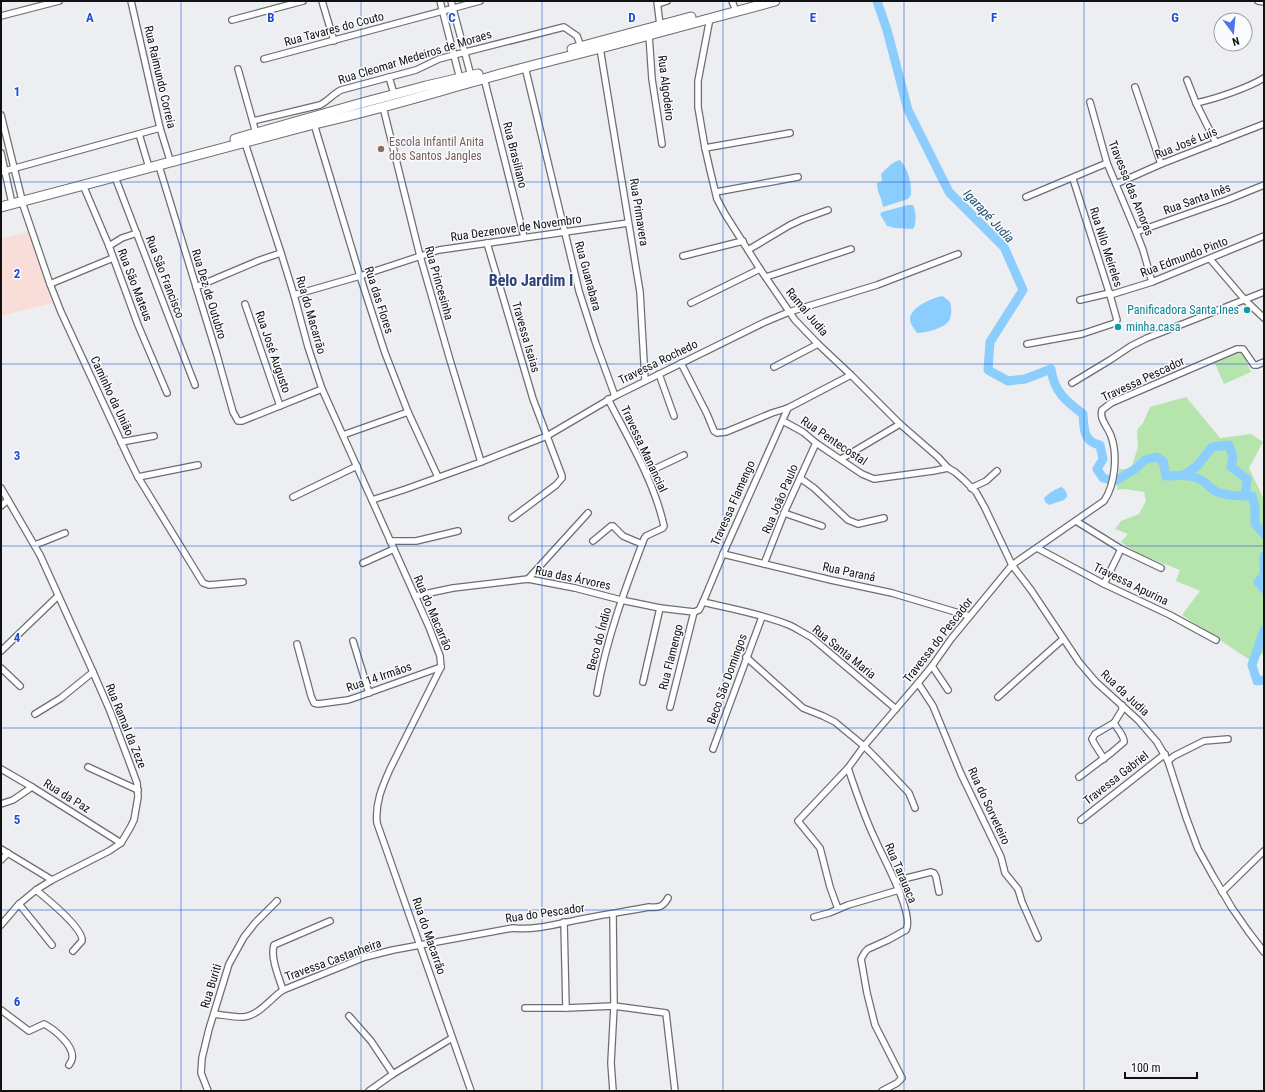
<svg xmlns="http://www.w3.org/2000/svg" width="1265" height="1092" viewBox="0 0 1265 1092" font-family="'Roboto Condensed',sans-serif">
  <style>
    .education { fill: #f8ddd9 }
    .green { fill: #b5e5ac }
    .water { fill: #8bcdfd }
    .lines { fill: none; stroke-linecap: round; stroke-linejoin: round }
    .river { stroke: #8bcdfd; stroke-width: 9 }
    .minor-casing { stroke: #6d6e71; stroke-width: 8 }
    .trunk-casing { stroke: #6d6e71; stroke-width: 11 }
    .minor { stroke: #fff; stroke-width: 5.5 }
    .trunk { stroke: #fff; stroke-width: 9 }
    .grid { fill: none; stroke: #1d4ed8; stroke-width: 1; stroke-opacity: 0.55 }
    .education-dot { fill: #8d6e63; stroke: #fafbff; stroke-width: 1.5 }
    .culture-dot { fill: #0f9aa8; stroke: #fafbff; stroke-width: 1.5 }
    .labels { text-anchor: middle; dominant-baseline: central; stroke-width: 3; stroke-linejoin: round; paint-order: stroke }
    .street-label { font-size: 12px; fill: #111112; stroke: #fafbff }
    .education-label { font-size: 12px; fill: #785e54; stroke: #fafbff; text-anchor: start }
    .culture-label { font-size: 12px; fill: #0d838f; stroke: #fafbff; text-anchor: end }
    .water-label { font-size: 13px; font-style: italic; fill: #205171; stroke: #fafbff }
    .district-label { font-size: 16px; font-weight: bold; fill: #2e427b; stroke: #fafbff }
    .grid-label { font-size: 13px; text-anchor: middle; font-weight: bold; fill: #1d4ed8; stroke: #fafbff; stroke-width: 3; stroke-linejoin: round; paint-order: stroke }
  </style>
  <rect width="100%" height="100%" fill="#eceef1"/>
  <path class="education" d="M 28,232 L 52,303 L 1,316 L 1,239 Z"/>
  <g class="green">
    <path d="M 1241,349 L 1251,372 L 1224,384 L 1214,361 Z"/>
    <path d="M 1186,397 L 1220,438 L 1251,434 L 1263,442 L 1249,468 L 1264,500 L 1264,652 L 1253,662 L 1182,615 L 1200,591 L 1176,581 L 1180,570 L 1139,554 L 1121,542 L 1128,534 L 1115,529 L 1121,521 L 1139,514 L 1146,501 L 1144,492 L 1125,489 L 1117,490 L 1119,469 L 1131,469 L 1138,447 L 1137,430 L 1143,423 L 1150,407 Z"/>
  </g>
  <g class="water">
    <path d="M 900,160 C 908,169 912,183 911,195 L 908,199 L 883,207 C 882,198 877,193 877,183 L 882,181 L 881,174 C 888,168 891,162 900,160 Z"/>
    <path d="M 908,205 L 913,205 C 916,211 917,224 913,229 L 895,228 L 887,226 L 880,214 L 882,212 Z"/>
    <path d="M 942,296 C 944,297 948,300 950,302 C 952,307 952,319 947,323 C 941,329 925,333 917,333 C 915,330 910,324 910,319 C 910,307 933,298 942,296 Z"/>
    <path d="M 1061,487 C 1065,489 1067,492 1067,497 L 1064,500 L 1049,505 L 1045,502 L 1044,498 C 1049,493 1054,490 1061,487 Z"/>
  </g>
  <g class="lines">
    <g class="river">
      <path d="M 877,1 L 887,30 L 908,110 L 949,192 L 1004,247 L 1023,290 L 990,342 L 988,370 L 1008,381 L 1025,379 L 1051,369 C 1054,392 1066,401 1083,414 C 1084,428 1083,442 1100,445 L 1103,459 L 1097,469 L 1103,478 L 1115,481 L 1135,469 L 1145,460 L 1156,457 L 1163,461 L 1166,476 C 1177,476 1187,474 1197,478 C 1204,480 1209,487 1215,491 C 1226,496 1240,496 1252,496 L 1255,507 L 1255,524 L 1264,534"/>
      <path d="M 1184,475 L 1197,466 L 1212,447 L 1229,445 L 1233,458 L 1231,467 L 1247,479 L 1245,496"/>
      <path d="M 1264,556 L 1264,575 L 1258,582 L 1264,589"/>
      <path d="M 1264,630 L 1252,665 L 1257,681 L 1264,680"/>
    </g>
    <g class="minor-casing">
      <g id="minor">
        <path d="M 131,1 L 160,128 L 169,157"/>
        <path d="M 322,1 L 334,41"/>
        <path d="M 440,1 L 460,79"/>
        <path d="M 451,1 L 471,76"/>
        <path d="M 657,1 L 660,25"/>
        <path d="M 732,1 L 734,6"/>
        <path d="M 1258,1 L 1264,2"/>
        <path d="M 658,4 L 667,1"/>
        <path d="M 1,16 L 59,1"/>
        <path d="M 710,18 L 698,81 L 698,107 L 705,148 L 710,170 L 717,199 L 725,214 L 760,269 L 795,320 L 818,344 L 851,375 L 900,424 L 938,457 L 948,468 L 955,472 L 964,480 L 976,492 L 985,508 L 1012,565 L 1031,590 L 1079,662 L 1096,682 L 1138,720 L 1157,742 L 1168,761 L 1186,817 L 1198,849 L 1213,876 L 1232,908 L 1248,931 L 1264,952"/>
        <path d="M 232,20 L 303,1"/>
        <path d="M 649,35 L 652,79 L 662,144"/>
        <path d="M 600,48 L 640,292 L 645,380"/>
        <path d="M 264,59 L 480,1"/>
        <path d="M 525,67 L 579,291 L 596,344 L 615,396"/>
        <path d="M 238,69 L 256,133"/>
        <path d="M 389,77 L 394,94"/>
        <path d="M 484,78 L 524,237"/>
        <path d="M 1187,80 L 1196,103 L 1216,143"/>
        <path d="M 1135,87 L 1161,164"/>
        <path d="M 1090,102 L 1107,163 L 1136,232 L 1143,250 L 1152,282"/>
        <path d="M 1196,103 C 1215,99 1248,88 1264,78"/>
        <path d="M 383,107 L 420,256 L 450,360 L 481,462"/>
        <path d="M 1,115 L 21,196"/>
        <path d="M 253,121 L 320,105 C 328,101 333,94 341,90 L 416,70 L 439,59 L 454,55 L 564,27 L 577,36 L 581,47"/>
        <path d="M 314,124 L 360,276 L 385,353 L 408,412 L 438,477"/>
        <path d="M 139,134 L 148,164"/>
        <path d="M 245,143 L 281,253 L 294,295 L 308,347 L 322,389 L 429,627 L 440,656 L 441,667 L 390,769 C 382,787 375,803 377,823 L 471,1091"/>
        <path d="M 705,148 L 790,133"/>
        <path d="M 1,153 L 11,199"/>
        <path d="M 159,166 L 217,355 L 233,412 L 238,421 L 242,421 L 322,389"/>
        <path d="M 1,172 L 160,128"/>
        <path d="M 115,177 L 166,310 L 195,385"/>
        <path d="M 1116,184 L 1161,164 L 1264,124"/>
        <path d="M 83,185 L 109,246 L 138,325 L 167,393"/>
        <path d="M 716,192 L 798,177"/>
        <path d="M 1026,197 L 1107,163"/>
        <path d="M 22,202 L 50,284 L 61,312 L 129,459 L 138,477 L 203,583 L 209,585 L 243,582"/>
        <path d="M 1136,232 L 1227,200 L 1264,185"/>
        <path d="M 487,243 L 533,399 L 562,476 L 562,478 L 556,485 L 512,518"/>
        <path d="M 109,246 L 122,238 L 137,233"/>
        <path d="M 748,250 L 790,225 L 803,219 L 828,210"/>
        <path d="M 683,256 L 743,241"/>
        <path d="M 1210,259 L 1245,300 L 1264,318"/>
        <path d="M 766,277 L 851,249"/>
        <path d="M 50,284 L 113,258"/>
        <path d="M 196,287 L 260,260 L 281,253"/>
        <path d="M 294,295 L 360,276 L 439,250 L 628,223"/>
        <path d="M 1110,295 L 1152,282 L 1264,236"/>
        <path d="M 1080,300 L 1110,293"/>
        <path d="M 691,303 L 760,269"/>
        <path d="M 245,304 L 280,406"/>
        <path d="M 1027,344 L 1082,334 L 1115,323 L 1117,320 L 1110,295 L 1073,179"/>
        <path d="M 681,363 L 707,414 L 714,431 L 717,433 L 726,432 L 772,413 L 788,408 L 851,375"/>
        <path d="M 774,367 L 818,344"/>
        <path d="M 659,374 L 674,416"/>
        <path d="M 1072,383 L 1110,360 L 1131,346 L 1147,338 L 1264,292"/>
        <path d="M 783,421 L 803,432 L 816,443 L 862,474 L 874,479 L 933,471 L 948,468"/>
        <path d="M 343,435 L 408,412"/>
        <path d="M 121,442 L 154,436"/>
        <path d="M 841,459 L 900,424"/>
        <path d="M 646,473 L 684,455"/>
        <path d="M 138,477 L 198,465"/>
        <path d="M 800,478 L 814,488 L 848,520 L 858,524 L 884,518"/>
        <path d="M 1,488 L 40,555 L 93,672 L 110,711 L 130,764 L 137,783 L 138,797 L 134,820 L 130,828 L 121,843 L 109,851 L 52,880 L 36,890 L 19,904 L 1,925"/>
        <path d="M 971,488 L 986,481 L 997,471"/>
        <path d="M 293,497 L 357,466"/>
        <path d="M 372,500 L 406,489 L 481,462 L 547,436 L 615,396 L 765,322 L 789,312 L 877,285 L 958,254"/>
        <path d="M 1,506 L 8,500"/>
        <path d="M 784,513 L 822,526"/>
        <path d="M 1076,521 L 1121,549 L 1161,568"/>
        <path d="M 390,541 L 416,541 L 458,531"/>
        <path d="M 593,541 L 611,526 L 613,526 L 623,536 L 642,544"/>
        <path d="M 35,545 L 65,533"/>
        <path d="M 1037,548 L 1104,584 L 1170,615 L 1216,640"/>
        <path d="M 723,554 L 831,580 L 892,593 L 969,616"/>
        <path d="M 363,563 L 394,549"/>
        <path d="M 764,564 L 784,513 L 816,443"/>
        <path d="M 528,579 L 588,513"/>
        <path d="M 1104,584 L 1121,549"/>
        <path d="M 415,596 L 453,588 L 528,579 L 575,588 L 621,600 L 660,608 L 694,612 L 699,610 L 703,602 L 723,554 L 788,408"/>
        <path d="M 703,602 C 732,609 762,614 789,625 C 796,628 803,633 811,637 L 896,709"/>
        <path d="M 353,641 L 369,693"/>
        <path d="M 297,644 L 311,696 L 314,703 L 318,704 L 348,700 L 357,697 L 441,667"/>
        <path d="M 1,651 L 58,596"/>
        <path d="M 746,657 L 803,708 L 823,716 L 835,722 L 864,746 L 876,758 L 909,793 L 915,808"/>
        <path d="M 932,666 L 948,690"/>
        <path d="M 1,668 L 20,686"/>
        <path d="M 643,682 L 660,608"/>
        <path d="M 918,683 L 933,706 L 961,774 L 1001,857 L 1005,873 L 1018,889 L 1022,902 L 1038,938"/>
        <path d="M 597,693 C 606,640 625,589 644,539 L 646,536 L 663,528 L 664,526 C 654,481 629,440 608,399"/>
        <path d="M 998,697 L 1063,639"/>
        <path d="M 670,707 L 694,612"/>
        <path d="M 35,714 L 61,698 L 93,672"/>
        <path d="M 1114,723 L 1122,710 L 1122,705"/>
        <path d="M 713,749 L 762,617"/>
        <path d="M 1104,759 L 1094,743 L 1092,739 L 1095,734 L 1114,723"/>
        <path d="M 1168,761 L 1174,756 L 1204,741 L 1228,739"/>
        <path d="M 88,767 L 138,790"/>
        <path d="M 848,768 C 856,792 864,816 875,839 C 882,856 915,914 906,930 L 888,940 L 868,949 L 865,952 L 861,959 L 867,993 L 875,1025 L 902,1078 L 897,1083 L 882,1091"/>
        <path d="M 1,769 L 32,787 L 121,843"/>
        <path d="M 1079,777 L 1111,753 L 1124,742 C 1124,735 1117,729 1114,723"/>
        <path d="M 1,804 L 13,800 L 32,787"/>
        <path d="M 1081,820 L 1165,754"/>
        <path d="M 1,849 L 52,880"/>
        <path d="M 1,860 L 8,853"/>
        <path d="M 895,881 L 931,872 L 934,873 L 936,877 L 939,892"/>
        <path d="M 36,890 C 46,898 84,929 82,941 L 73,951"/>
        <path d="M 1222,892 L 1264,851"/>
        <path d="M 19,904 L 52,945"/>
        <path d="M 838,909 L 830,887 L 820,848 L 798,821 L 848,768 L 864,746 L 918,683 L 932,666 L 951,639 L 1012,565 L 1104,501 C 1115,485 1118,455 1111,436 C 1108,427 1099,419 1102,410 L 1111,403 L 1237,349 L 1243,349 L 1254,365 L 1257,365 L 1264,362"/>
        <path d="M 814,917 L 829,913 L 848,905 L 899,890"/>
        <path d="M 564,922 L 566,1008"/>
        <path d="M 283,990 C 279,978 270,957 274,945 L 330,921"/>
        <path d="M 525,1008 L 566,1008 L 614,1006 L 666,1013 L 675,1091"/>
        <path d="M 1,1010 L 29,1031 L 44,1024 C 54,1029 75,1046 72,1059 C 72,1061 70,1063 69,1065"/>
        <path d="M 214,1014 C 223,1015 233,1017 242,1017 C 258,1017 271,998 283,990 L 365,957 L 393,950 L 513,928 C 537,931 564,922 587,918 C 607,914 628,911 649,907 C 659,908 663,907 668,898"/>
        <path d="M 349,1016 L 371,1041 L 393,1074"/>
        <path d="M 208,1091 L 201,1073 L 202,1058 L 209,1029 L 229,964 L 244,937 L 255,923 L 277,901"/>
        <path d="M 369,1091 L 393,1074 L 452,1038"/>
        <path d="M 613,1091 L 611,1063 L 614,1006 L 613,914"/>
      </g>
    </g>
    <g class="trunk-casing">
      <g id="trunk">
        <path d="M 572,49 L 691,17"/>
        <path d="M 235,139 L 362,103 L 426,86 L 478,74"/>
        <path d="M 1,207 L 314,124 C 374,111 432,93 490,77 C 543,62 596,50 649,35 C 691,24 733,12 775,1"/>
      </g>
    </g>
    <use href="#minor" class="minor"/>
    <use href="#trunk" class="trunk"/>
  </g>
  <path class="grid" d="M 181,1 L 181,1091M 361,1 L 361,1091M 542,1 L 542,1091M 723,1 L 723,1091M 904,1 L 904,1091M 1084,1 L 1084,1091M 1,182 L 1264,182M 1,364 L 1264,364M 1,546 L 1264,546M 1,728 L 1264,728M 1,910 L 1264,910"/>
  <circle class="education-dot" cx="381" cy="149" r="4"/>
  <g class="culture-dot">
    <circle cx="1247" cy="310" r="4"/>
    <circle cx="1118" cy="327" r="4"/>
  </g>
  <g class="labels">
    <g class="street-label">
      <text transform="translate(334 29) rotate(-15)">Rua Tavares do Couto</text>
      <text transform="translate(415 57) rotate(-17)">Rua Cleomar Medeiros de Moraes</text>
      <text transform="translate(160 77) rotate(77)">Rua Raimundo Correia</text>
      <text transform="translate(666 88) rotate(83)">Rua Algodeiro</text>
      <text transform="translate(1186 143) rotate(-22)">Rua José Luís</text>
      <text transform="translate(515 155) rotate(76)">Rua Brasiliano</text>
      <text transform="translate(1131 188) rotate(68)">Travessa das Amoras</text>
      <text transform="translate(1197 199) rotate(-20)">Rua Santa Inês</text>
      <text transform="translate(639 212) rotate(81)">Rua Primavera</text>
      <text transform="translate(516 228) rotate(-8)">Rua Dezenove de Novembro</text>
      <text transform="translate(1106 247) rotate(72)">Rua Nilo Meireles</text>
      <text transform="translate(1184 257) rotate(-21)">Rua Edmundo Pinto</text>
      <text transform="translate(588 276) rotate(75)">Rua Guanabara</text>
      <text transform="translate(165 277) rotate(69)">Rua São Francisco</text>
      <text transform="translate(439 283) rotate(74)">Rua Princesinha</text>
      <text transform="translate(135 285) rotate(69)">Rua São Mateus</text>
      <text transform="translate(209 294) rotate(73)">Rua Dez de Outubro</text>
      <text transform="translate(379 300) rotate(72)">Rua das Flores</text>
      <text transform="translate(807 312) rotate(50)">Ramal Judia</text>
      <text transform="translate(311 315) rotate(74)">Rua do Macarrão</text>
      <text transform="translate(526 337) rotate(74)">Travessa Isaias</text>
      <text transform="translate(273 352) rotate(71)">Rua José Augusto</text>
      <text transform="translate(658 362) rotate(-26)">Travessa Rochedo</text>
      <text transform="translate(1143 379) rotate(-25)">Travessa Pescador</text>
      <text transform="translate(112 396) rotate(65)">Caminho da União</text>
      <text transform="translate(834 441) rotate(34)">Rua Pentecostal</text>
      <text transform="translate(644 449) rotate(65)">Travessa Manancial</text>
      <text transform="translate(780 499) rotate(-67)">Rua João Paulo</text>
      <text transform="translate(733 503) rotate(-66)">Travessa Flamengo</text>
      <text transform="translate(849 572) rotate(12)">Rua Paraná</text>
      <text transform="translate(573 578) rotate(12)">Rua das Árvores</text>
      <text transform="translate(1131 584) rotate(26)">Travessa Apurina</text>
      <text transform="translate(433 613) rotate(67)">Rua do Macarrão</text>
      <text transform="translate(599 639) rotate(-75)">Beco do Índio</text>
      <text transform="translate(938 640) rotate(-52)">Travessa do Pescador</text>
      <text transform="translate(844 652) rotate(39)">Rua Santa Maria</text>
      <text transform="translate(671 657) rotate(-76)">Rua Flamengo</text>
      <text transform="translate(379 677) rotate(-19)">Rua 14 Irmãos</text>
      <text transform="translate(727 679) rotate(-70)">Beco São Domingos</text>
      <text transform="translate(1125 693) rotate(43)">Rua da Judia</text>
      <text transform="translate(126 726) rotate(68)">Rua Ramal da Zeze</text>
      <text transform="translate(1116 778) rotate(-38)">Travessa Gabriel</text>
      <text transform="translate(67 796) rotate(32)">Rua da Paz</text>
      <text transform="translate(989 806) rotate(65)">Rua do Sorveteiro</text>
      <text transform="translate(901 873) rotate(67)">Rua Tarauaca</text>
      <text transform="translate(545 913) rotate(-8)">Rua do Pescador</text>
      <text transform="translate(429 936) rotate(71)">Rua do Macarrão</text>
      <text transform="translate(333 960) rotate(-20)">Travessa Castanheira</text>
      <text transform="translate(211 986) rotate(-73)">Rua Buriti</text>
    </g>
    <g class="education-label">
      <text x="389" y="142">Escola Infantil Anita<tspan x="389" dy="14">dos Santos Jangles</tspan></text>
    </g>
    <g class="culture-label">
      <text x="1239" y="310">Panificadora Santa Ines</text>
      <text x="1126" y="327" text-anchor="start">minha casa</text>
    </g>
    <g class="water-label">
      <text transform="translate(989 216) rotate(47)">Igarapé Judia</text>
    </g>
    <g class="district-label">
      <text x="531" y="280">Belo Jardim I</text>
    </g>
  </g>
  <g class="grid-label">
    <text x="90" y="22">A</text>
    <text x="271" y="22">B</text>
    <text x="452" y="22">C</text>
    <text x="632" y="22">D</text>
    <text x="813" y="22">E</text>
    <text x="994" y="22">F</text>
    <text x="1175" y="22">G</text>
    <text x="17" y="96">1</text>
    <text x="17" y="278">2</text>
    <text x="17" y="460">3</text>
    <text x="17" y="642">4</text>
    <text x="17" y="824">5</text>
    <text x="17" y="1006">6</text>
  </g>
  <rect width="1265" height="1092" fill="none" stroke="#111112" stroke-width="4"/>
  <g transform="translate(1233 32) rotate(164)"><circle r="19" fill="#fafbff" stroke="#9d9da0"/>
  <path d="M0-3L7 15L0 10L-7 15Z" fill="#5074e8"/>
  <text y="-6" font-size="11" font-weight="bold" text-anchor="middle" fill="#111112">N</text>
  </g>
  <path d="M1125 1072v6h72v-6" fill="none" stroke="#111112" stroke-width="2"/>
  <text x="1131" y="1072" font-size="12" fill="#111112" stroke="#fafbff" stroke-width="3" paint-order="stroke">100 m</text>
</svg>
